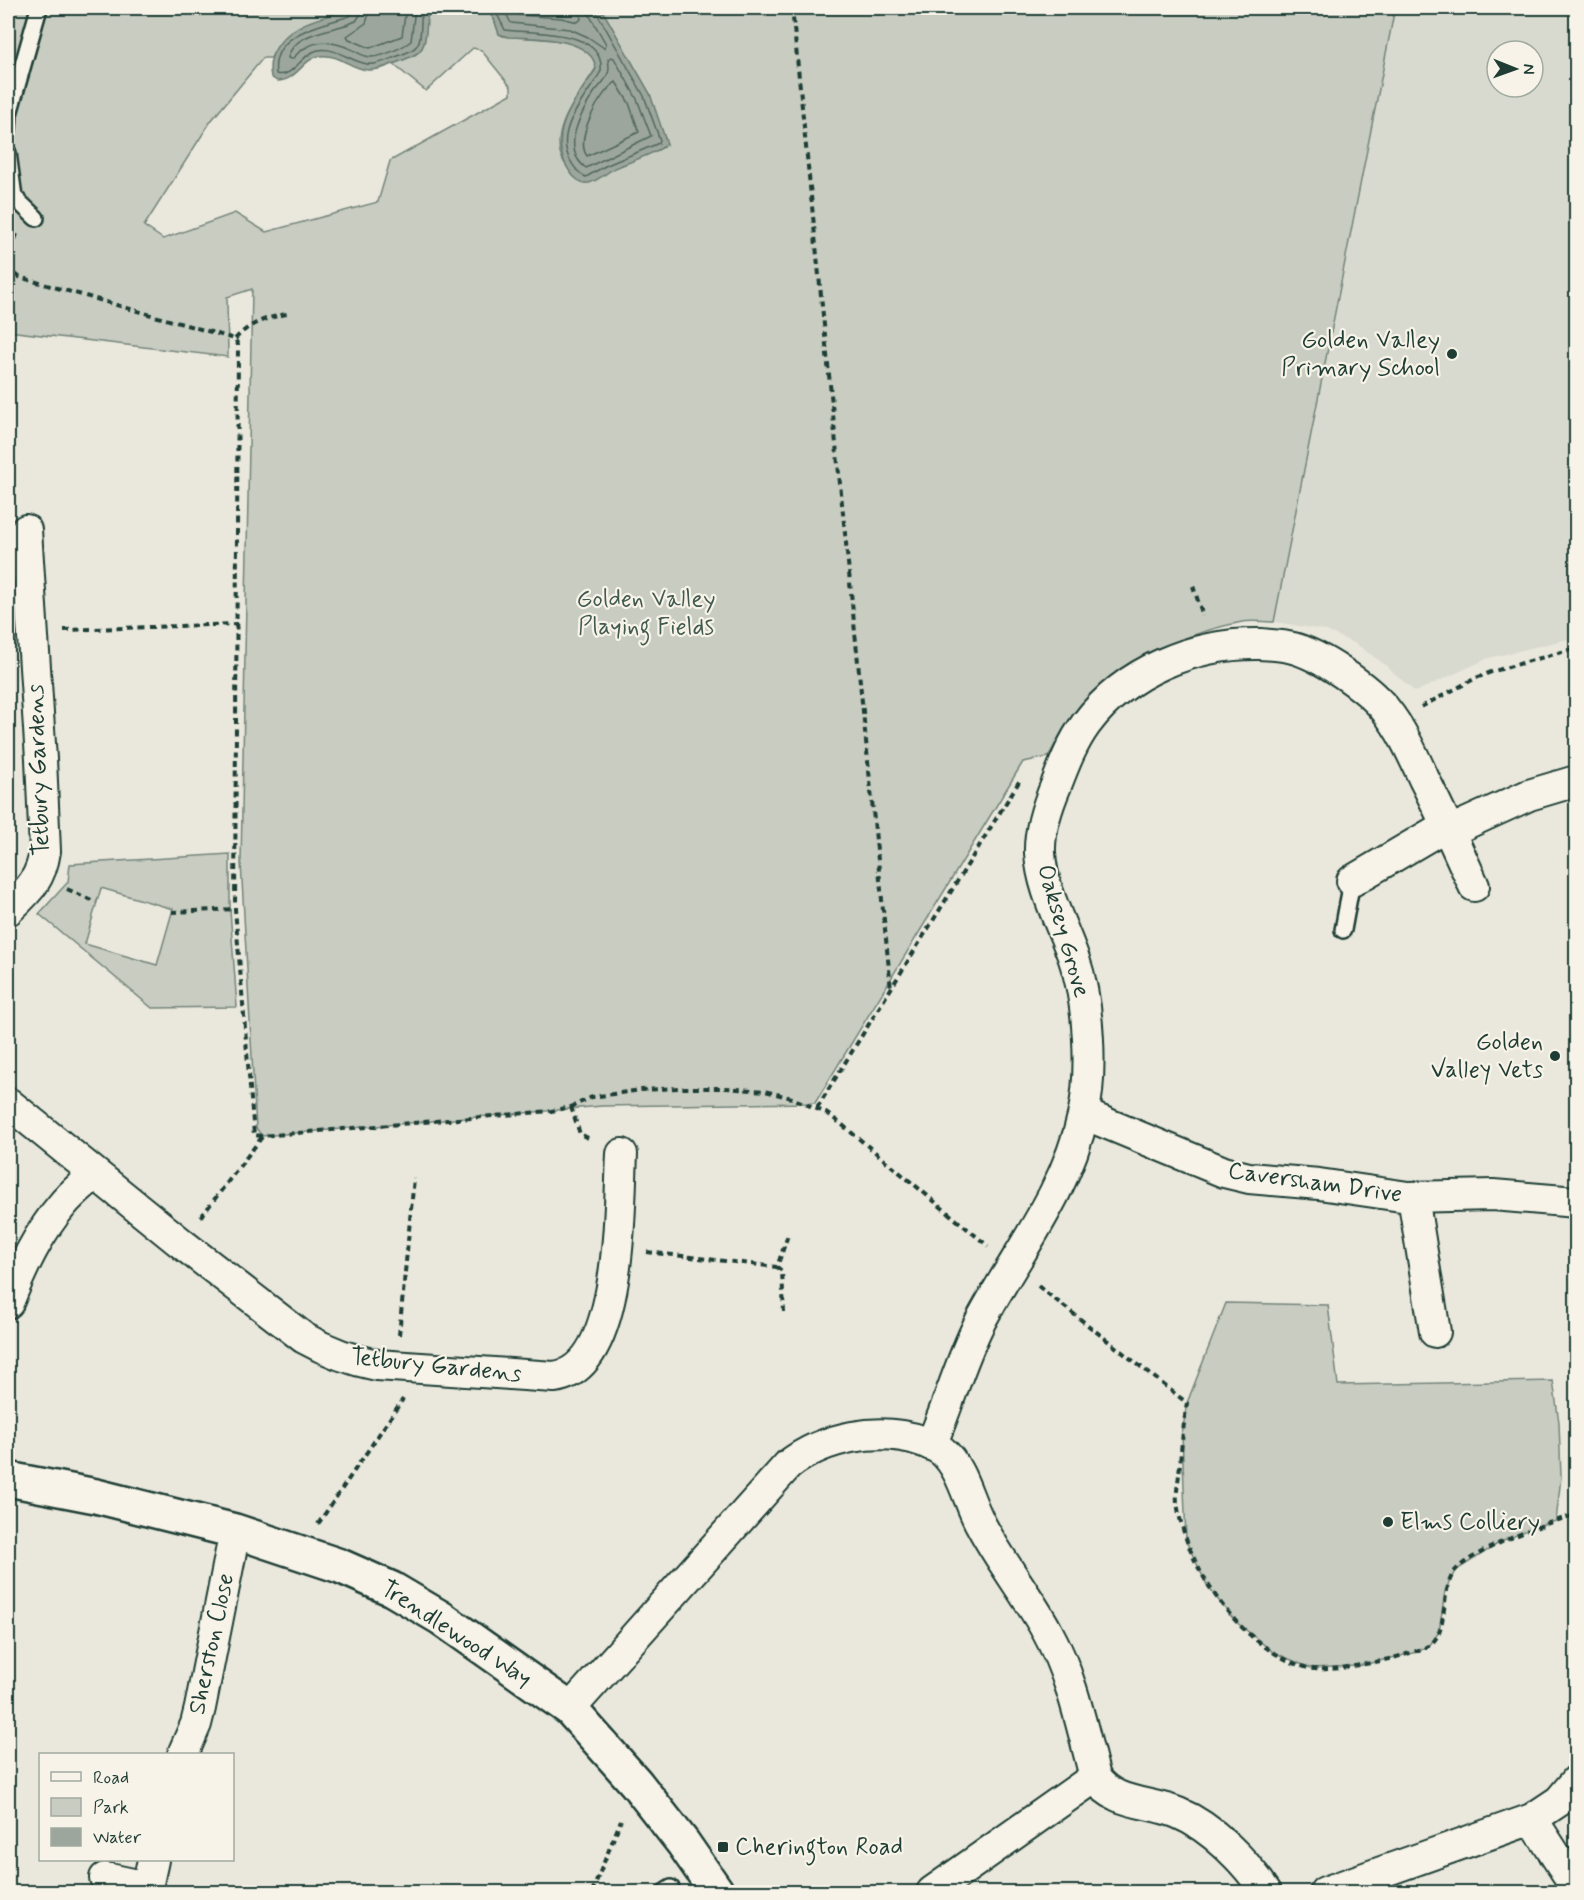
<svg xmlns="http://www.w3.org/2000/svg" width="1584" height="1900" viewBox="0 0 1584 1900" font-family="Mynerve,sans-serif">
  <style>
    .built { fill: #d9dacf; fill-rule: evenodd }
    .green { fill: #c8ccc1; stroke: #74847a; stroke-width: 1.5; fill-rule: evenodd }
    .water { fill: #9ca69c; stroke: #6a7c72; stroke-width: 1.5 }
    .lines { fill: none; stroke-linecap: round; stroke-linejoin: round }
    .shore { stroke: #51675e; stroke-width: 1.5 }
    .lane-casing { stroke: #1f3d34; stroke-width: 20 }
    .street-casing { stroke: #1f3d34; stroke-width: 34 }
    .secondary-casing { stroke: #1f3d34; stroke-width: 38 }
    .path { stroke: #1f3d34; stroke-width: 4; stroke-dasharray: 6 4.5; stroke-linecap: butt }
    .lane { stroke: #f7f3e8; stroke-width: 15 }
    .street { stroke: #f7f3e8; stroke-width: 30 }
    .secondary { stroke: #f7f3e8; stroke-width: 33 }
    .poi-dot { fill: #1f3d34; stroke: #f7f3e8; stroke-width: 2 }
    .labels { text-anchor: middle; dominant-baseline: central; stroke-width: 4.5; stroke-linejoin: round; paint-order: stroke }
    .poi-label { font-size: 24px; fill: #1f3d34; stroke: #f7f3e8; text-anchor: end }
    .park-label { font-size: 24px; fill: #415a50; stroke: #f7f3e8 }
    .street-label { font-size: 24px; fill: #1f3d34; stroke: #f7f3e8 }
  </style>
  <rect width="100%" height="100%" fill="#eae8dd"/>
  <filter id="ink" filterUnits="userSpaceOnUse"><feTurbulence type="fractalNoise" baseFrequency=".0167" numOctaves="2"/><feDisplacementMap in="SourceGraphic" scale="12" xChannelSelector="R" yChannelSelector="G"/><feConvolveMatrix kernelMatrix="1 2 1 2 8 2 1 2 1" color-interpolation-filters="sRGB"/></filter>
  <g filter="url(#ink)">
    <path class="built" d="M 1395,8 L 1576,8 L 1576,637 L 1489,658 L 1415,692 L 1384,664 L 1356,644 L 1324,630 L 1274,622 ZM 1497,51 L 1533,51 L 1533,87 L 1497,87 Z"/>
    <g class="green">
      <path d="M 8,8 L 357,8 C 322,18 287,21 271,58 L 263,58 L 211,121 L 144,226 L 163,239 L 235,213 L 266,232 L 378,202 L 390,161 L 511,94 L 511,87 L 481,50 L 473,48 L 426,91 L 393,64 C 416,55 425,54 426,27 C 427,20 427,14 430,8 L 485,8 L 494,19 L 499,34 L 503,36 C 527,40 593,33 596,68 C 581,93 546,132 564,162 C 569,170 577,177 584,183 L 587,183 L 608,171 L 664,147 L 650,94 L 601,8 L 1395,8 L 1274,622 C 1264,622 1252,620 1242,622 C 1176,635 1110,667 1069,721 C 1060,732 1055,746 1048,757 L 1023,762 L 815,1103 L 602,1106 L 262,1136 L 256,1128 L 241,863 L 252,289 L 227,297 L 228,357 L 8,331 Z"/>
      <path d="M 230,854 L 230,910 L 237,1007 L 152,1008 L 39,914 L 68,882 L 70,864 ZM 101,888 L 173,909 L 157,965 L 85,944 Z"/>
      <path d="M 1226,1303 L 1328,1305 L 1338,1385 L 1553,1381 L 1559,1422 L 1561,1477 L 1556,1521 L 1534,1527 L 1499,1543 L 1455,1571 L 1445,1591 L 1439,1632 L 1430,1645 L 1413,1653 L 1358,1666 L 1310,1668 L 1273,1652 L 1235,1621 L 1208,1587 L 1186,1541 L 1182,1434 L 1187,1403 Z"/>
    </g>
    <g class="water">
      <path d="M 357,8 L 430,8 C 424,20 429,36 422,48 C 418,55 410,57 403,60 C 392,64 380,71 368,70 C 351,69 338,53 320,56 C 302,59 297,81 277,81 L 271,77 C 269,69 270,61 273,54 C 288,21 326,17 357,8 Z"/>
      <path d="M 485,8 L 601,8 L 650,94 L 667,144 C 659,152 630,162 617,167 C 608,171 599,180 589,183 C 581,184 574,178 570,172 C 544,133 576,101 596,69 C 593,36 531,38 508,37 L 499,34 L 494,19 Z"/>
    </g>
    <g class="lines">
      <g class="shore">
        <path d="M 354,8 L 353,12 L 350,16 C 322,25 270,33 276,74 C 293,79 302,53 318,50 C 337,47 349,61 367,64 C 377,66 389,59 398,56 C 405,53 414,51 418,44 C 423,33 419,19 423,8"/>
        <path d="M 362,8 L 360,15 L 356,21 C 336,31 293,31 288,58 L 292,59 C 311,38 329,39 353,50 C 358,53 364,57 371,57 C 382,57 402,48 411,41 L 415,8"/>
        <path d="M 371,8 L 366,23 L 347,36 L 349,39 L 370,48 L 402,36 L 406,8"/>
        <path d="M 494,8 L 505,30 C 531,34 605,28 601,71 C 588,96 553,129 570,160 C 574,168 578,173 586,177 L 605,166 L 659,143 L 660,140 L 644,96 L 597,13 L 596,8"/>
        <path d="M 503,8 L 511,23 L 570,29 L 588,37 L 604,48 L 606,44 L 590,16 L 588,8"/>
        <path d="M 514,8 L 518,15 L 561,18 L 578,22 L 581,19 L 579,8"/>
        <path d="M 611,57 L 614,58 L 637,99 L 651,136 L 586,168 C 560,149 581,113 594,93 C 599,86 606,81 608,73 C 610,69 609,64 608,59 Z"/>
        <path d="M 616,82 L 629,103 L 639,132 L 587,156 C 574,139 600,92 616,82 Z"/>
      </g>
      <g class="lane-casing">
        <g id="lane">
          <path d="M 8,129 L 9,114 L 39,8"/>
          <path d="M 8,153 L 14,197 L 36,218"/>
          <path d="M 1343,930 L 1352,881"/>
          <path d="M 665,1892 L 671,1888"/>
        </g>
      </g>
      <g class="street-casing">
        <g id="street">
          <path d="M 1450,831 L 1529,795 L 1576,781"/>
          <path d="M 1352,881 L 1447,825"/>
          <path d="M 8,910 C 28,891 41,880 45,851 L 41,759 L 26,530"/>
          <path d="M 8,1103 L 181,1243 L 304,1338 C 327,1351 351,1360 377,1365 L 554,1377 C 623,1369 619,1207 622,1154"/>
          <path d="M 1084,1114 L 1224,1172 L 1249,1178 L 1319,1184 L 1408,1197 L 1493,1195 L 1576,1202"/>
          <path d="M 1413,1197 L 1435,1332"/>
          <path d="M 8,1303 C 22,1268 38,1233 63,1204 C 72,1193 84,1184 94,1174"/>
          <path d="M 931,1445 C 949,1404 960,1361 980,1322 C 1016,1254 1066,1193 1083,1116 C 1093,1072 1089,1002 1074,959 C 1062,924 1042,890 1040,853 C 1039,829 1048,804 1057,783 C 1065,762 1073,742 1086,724 C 1126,670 1195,643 1260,644 C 1271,645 1282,645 1293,648 C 1320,655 1367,687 1385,709 C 1402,730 1413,755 1424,779 C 1442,814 1458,850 1474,886"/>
          <path d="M 570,1709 L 788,1465 C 824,1437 879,1426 922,1441 C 929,1444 936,1446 942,1451 C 962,1468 968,1501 980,1523 C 999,1560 1027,1594 1047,1631 C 1072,1676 1082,1728 1095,1777 C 1113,1805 1150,1801 1178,1813 C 1212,1827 1246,1862 1266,1892"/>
          <path d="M 183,1754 L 196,1724 L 200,1708 L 235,1531"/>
          <path d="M 1532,1819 L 1576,1887"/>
          <path d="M 105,1878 L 147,1887"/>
          <path d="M 146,1892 L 153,1860"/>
          <path d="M 932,1892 L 1095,1777"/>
          <path d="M 1325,1892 L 1532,1819 L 1559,1801 L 1576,1781"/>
        </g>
      </g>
      <g class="secondary-casing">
        <path id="secondary" d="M 8,1479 L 96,1496 L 235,1531 L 340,1566 L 392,1589 L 441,1618 L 570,1709 L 636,1783 L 683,1843 L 717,1892"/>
      </g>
      <g class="path">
        <path d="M 792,8 L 891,989"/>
        <path d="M 17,234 C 11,249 5,265 19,277 L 235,339 L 238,345 L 235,909 L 254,1135 L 262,1136 L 551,1111 L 571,1107 L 592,1097 L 641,1090 L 679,1088 L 726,1088 L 765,1091 L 792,1098 L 826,1113 L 840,1123 L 988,1246"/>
        <path d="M 235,339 C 250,323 265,318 287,314"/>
        <path d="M 1193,586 L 1203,616"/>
        <path d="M 64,630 L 237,624"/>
        <path d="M 1421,707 L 1476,678 L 1494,671 L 1576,648"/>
        <path d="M 67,889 L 96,902"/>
        <path d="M 172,912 L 235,909"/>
        <path d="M 571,1107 L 580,1134 L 592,1140"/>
        <path d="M 817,1108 L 1020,780"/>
        <path d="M 201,1217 L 262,1137"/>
        <path d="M 647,1252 L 777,1267 L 789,1232"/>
        <path d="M 777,1267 L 782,1271 L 784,1312"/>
        <path d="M 1038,1286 L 1187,1403 C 1183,1427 1181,1450 1179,1475 C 1178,1483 1176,1493 1177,1502 C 1186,1569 1241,1649 1308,1668 C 1330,1674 1408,1657 1428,1646 C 1449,1634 1440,1592 1454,1572 C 1469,1552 1551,1520 1576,1515"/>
        <path d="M 399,1335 L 414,1178"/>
        <path d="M 318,1524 L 403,1399"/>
        <path d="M 592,1892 L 621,1820"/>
      </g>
      <use href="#lane" class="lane"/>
      <use href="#street" class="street"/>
      <use href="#secondary" class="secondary"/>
    </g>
  </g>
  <g class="poi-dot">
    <circle cx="1452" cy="354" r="6"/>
    <circle cx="1555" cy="1056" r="6"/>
    <circle cx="1388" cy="1522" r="6"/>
    <rect x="717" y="1841" width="12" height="12" rx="3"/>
  </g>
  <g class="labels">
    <g class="poi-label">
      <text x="1440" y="340">Golden Valley<tspan x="1440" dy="28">Primary School</tspan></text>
      <text x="1543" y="1042">Golden<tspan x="1543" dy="28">Valley Vets</tspan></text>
      <text x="1400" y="1522" text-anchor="start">Elms Colliery</text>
      <text x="735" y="1847" text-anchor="start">Cherington Road</text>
    </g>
    <g class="park-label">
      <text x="646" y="599">Golden Valley<tspan x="646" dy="28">Playing Fields</tspan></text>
    </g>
    <g class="street-label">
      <text transform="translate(39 770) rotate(-92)">Tetbury Gardens</text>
      <text transform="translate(1063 931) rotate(74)">Oaksey Grove</text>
      <text transform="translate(1315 1183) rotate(8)">Caversham Drive</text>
      <text transform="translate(436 1366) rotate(6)">Tetbury Gardens</text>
      <text transform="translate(456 1634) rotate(33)">Trendlewood Way</text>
      <text transform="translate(212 1644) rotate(-78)">Sherston Close</text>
    </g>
  </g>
  <rect width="1584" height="1900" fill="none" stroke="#f7f3e8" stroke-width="30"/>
  <rect x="15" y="15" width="1554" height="1870" fill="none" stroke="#1f3d34" stroke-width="2" filter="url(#ink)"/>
  <rect x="39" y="1753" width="195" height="108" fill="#f7f3e8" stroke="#a1aaa0" stroke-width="1.5"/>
  <rect x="51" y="1772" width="30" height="9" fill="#f7f3e8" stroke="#a1aaa0" stroke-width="1.5"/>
  <text x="93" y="1783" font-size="18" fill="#1f3d34">Road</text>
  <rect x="51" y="1798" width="30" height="18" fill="#c8ccc1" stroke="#a1aaa0" stroke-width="1.5"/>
  <text x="93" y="1813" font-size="18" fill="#1f3d34">Park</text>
  <rect x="51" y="1828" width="30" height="18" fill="#9ca69c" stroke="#a1aaa0" stroke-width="1.5"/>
  <text x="93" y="1843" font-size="18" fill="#1f3d34">Water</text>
  <g transform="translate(1515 69) rotate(91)"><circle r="28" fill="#f7f3e8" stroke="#a1aaa0" stroke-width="1.5"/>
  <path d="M0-4.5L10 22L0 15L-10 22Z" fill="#1f3d34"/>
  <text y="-9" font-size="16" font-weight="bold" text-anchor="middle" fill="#1f3d34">N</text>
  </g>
</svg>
